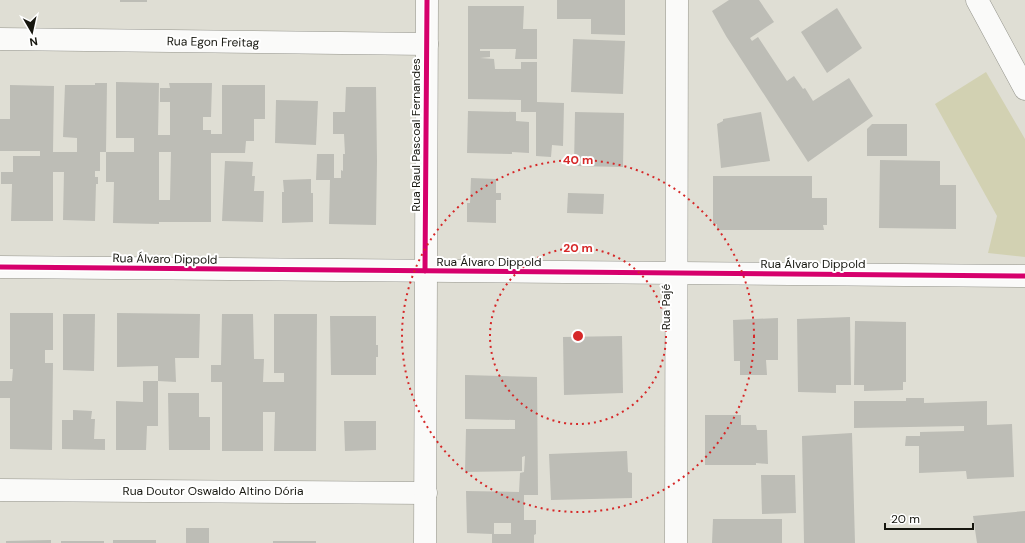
<svg xmlns="http://www.w3.org/2000/svg" width="1025" height="543" viewBox="0 0 1025 543" font-family="'DM Sans',sans-serif">
  <style>
    .green { fill: #d2d1b2 }
    .building { fill: #bdbdb6; fill-rule: evenodd }
    .lines { fill: none; stroke-linecap: round; stroke-linejoin: round }
    .street-casing { stroke: #94948c; stroke-width: 23 }
    .secondary-casing { stroke: #94948c; stroke-width: 23 }
    .street { stroke: #fafaf9; stroke-width: 22 }
    .secondary { stroke: #fafaf9; stroke-width: 22 }
    .cycleway-casing { stroke: #fff; stroke-width: 8 }
    .cycleway { stroke: #d6006c; stroke-width: 5 }
    .ring { fill: none; stroke: #d62828; stroke-width: 2; stroke-dasharray: 2 4 }
    .labels { text-anchor: middle; dominant-baseline: central; stroke-width: 4; stroke-linejoin: round; paint-order: stroke }
    .street-label { font-size: 12px; fill: #16160f; stroke: #fff }
    .centre { fill: #d62828; stroke: #fff; stroke-width: 2 }
    .ring-label { font-size: 12px; text-anchor: middle; font-weight: bold; fill: #d62828; stroke: #fff; stroke-width: 4; stroke-linejoin: round; paint-order: stroke }
  </style>
  <rect width="100%" height="100%" fill="#dfded4"/>
  <path class="green" d="M 986,72 L 1025,139 L 1025,257 L 988,253 L 997,216 L 935,104 Z"/>
  <g class="building">
    <rect x="120" y="0" width="27" height="2"/>
    <path d="M 557,0 L 625,0 L 625,35 L 591,34 L 591,19 L 557,19 Z"/>
    <path d="M 729,0 L 759,0 L 774,22 L 750,38 L 752,41 L 758,37 L 787,81 L 794,76 L 803,89 L 805,88 L 813,101 L 849,78 L 873,116 L 808,162 L 726,36 L 712,11 Z"/>
    <path d="M 468,6 L 524,6 L 523,29 L 537,29 L 537,59 L 515,59 L 516,49 L 480,49 L 480,51 L 490,51 L 490,57 L 480,58 L 494,59 L 495,69 L 521,69 L 521,62 L 537,62 L 537,102 L 564,103 L 563,146 L 552,145 L 551,157 L 536,156 L 536,112 L 521,112 L 521,100 L 468,99 Z"/>
    <path d="M 837,8 L 862,48 L 827,73 L 801,32 Z"/>
    <path d="M 573,39 L 625,41 L 623,94 L 571,92 Z"/>
    <path d="M 116,82 L 159,83 L 158,135 L 170,135 L 170,102 L 160,102 L 160,88 L 170,88 L 169,83 L 212,83 L 211,117 L 203,117 L 203,130 L 211,130 L 211,134 L 222,134 L 222,85 L 265,85 L 265,119 L 254,119 L 254,141 L 246,141 L 245,153 L 211,153 L 211,222 L 159,222 L 159,224 L 113,223 L 114,182 L 106,182 L 106,152 L 134,152 L 134,138 L 116,138 ZM 159,152 L 171,152 L 170,200 L 159,200 Z"/>
    <path d="M 95,83 L 107,83 L 106,152 L 100,152 L 100,171 L 95,171 L 95,177 L 98,177 L 98,184 L 96,184 L 95,221 L 63,220 L 64,172 L 53,172 L 53,221 L 11,221 L 12,184 L 1,184 L 1,172 L 13,172 L 13,156 L 40,156 L 40,151 L 0,151 L 0,119 L 10,119 L 10,85 L 54,86 L 53,152 L 77,152 L 77,138 L 63,137 L 65,85 L 95,85 Z"/>
    <path d="M 346,87 L 376,87 L 377,161 L 376,225 L 329,224 L 330,180 L 316,180 L 317,154 L 334,154 L 334,178 L 341,178 L 341,170 L 343,171 L 343,154 L 345,154 L 344,134 L 333,134 L 333,112 L 345,112 Z"/>
    <path d="M 276,100 L 318,101 L 316,145 L 275,143 Z"/>
    <path d="M 468,111 L 516,112 L 516,121 L 529,122 L 529,153 L 512,152 L 512,154 L 467,153 Z"/>
    <path d="M 575,112 L 624,113 L 623,167 L 574,166 Z"/>
    <path d="M 761,112 L 770,161 L 721,168 L 717,124 L 723,121 L 723,119 Z"/>
    <path d="M 872,124 L 907,124 L 907,156 L 867,156 L 867,129 Z"/>
    <path d="M 880,160 L 940,161 L 940,185 L 956,185 L 956,229 L 879,228 Z"/>
    <path d="M 225,161 L 253,162 L 252,176 L 255,176 L 254,191 L 264,191 L 263,222 L 222,221 Z"/>
    <path d="M 713,176 L 812,176 L 812,198 L 827,198 L 827,225 L 823,225 L 824,230 L 717,230 L 717,224 L 713,224 Z"/>
    <path d="M 471,178 L 496,179 L 496,193 L 501,193 L 501,200 L 496,200 L 496,223 L 467,222 L 467,203 L 470,203 Z"/>
    <path d="M 311,179 L 311,193 L 313,193 L 313,222 L 282,223 L 282,192 L 284,192 L 283,180 Z"/>
    <path d="M 568,193 L 604,194 L 603,214 L 567,213 Z"/>
    <path d="M 10,313 L 53,313 L 53,350 L 45,350 L 45,363 L 53,363 L 52,450 L 10,449 L 10,398 L 0,398 L 0,381 L 12,381 L 13,369 L 10,369 Z"/>
    <path d="M 117,313 L 200,314 L 199,358 L 175,358 L 176,382 L 158,381 L 158,426 L 147,426 L 146,450 L 116,450 L 116,401 L 143,402 L 143,381 L 158,381 L 158,366 L 117,367 Z"/>
    <path d="M 63,314 L 95,314 L 94,371 L 63,370 Z"/>
    <path d="M 222,314 L 253,314 L 254,359 L 264,359 L 263,382 L 284,382 L 284,373 L 274,373 L 274,314 L 317,314 L 316,451 L 274,451 L 275,412 L 263,412 L 263,451 L 222,451 L 222,382 L 211,382 L 211,365 L 221,365 Z"/>
    <path d="M 330,316 L 376,316 L 376,345 L 378,345 L 378,357 L 376,357 L 376,375 L 331,375 Z"/>
    <path d="M 850,317 L 851,385 L 836,385 L 836,393 L 798,392 L 797,319 Z"/>
    <path d="M 778,318 L 778,360 L 766,360 L 767,375 L 740,375 L 740,361 L 734,361 L 733,320 Z"/>
    <path d="M 855,321 L 906,322 L 906,382 L 903,382 L 903,390 L 864,391 L 864,385 L 854,385 Z"/>
    <path d="M 622,336 L 623,393 L 564,395 L 563,337 Z"/>
    <path d="M 465,375 L 537,377 L 538,495 L 524,495 L 524,520 L 536,520 L 536,534 L 534,535 L 534,543 L 492,543 L 492,534 L 467,533 L 466,491 L 519,492 L 520,473 L 524,472 L 525,456 L 522,457 L 522,471 L 465,472 L 466,429 L 515,429 L 515,420 L 465,419 ZM 494,523 L 511,523 L 511,534 L 494,534 Z"/>
    <path d="M 168,393 L 199,393 L 199,417 L 210,417 L 210,450 L 169,450 Z"/>
    <path d="M 906,398 L 924,398 L 924,403 L 987,401 L 987,425 L 1012,424 L 1014,477 L 967,479 L 966,471 L 919,473 L 919,446 L 905,446 L 906,436 L 920,436 L 920,432 L 964,431 L 964,426 L 854,428 L 854,401 L 906,401 Z"/>
    <path d="M 73,410 L 92,411 L 91,419 L 95,419 L 94,439 L 105,439 L 105,450 L 62,449 L 62,420 L 73,420 Z"/>
    <path d="M 705,415 L 741,415 L 741,425 L 756,425 L 757,430 L 767,430 L 768,464 L 756,463 L 756,465 L 705,465 Z"/>
    <path d="M 344,421 L 376,421 L 376,450 L 345,451 Z"/>
    <path d="M 852,433 L 855,543 L 804,543 L 802,436 Z"/>
    <path d="M 627,451 L 628,472 L 632,473 L 632,498 L 551,500 L 549,454 Z"/>
    <path d="M 761,475 L 795,475 L 796,513 L 762,514 Z"/>
    <path d="M 1025,511 L 1025,543 L 977,543 L 973,516 Z"/>
    <path d="M 713,519 L 782,519 L 782,543 L 712,543 Z"/>
    <rect x="186" y="528" width="23" height="15"/>
    <path d="M 51,540 L 51,543 L 6,543 L 6,541 Z"/>
    <rect x="113" y="540" width="43" height="3"/>
    <rect x="61" y="541" width="43" height="2"/>
    <rect x="273" y="541" width="43" height="2"/>
  </g>
  <g class="lines">
    <g class="street-casing">
      <g id="street">
        <path d="M 0,39 L 427,44"/>
        <path d="M 0,267 L 1025,276"/>
        <path d="M 0,490 L 426,493"/>
        <path d="M 676,542 L 677,0"/>
        <path d="M 425,543 L 427,0"/>
      </g>
    </g>
    <g class="secondary-casing">
      <path id="secondary" d="M 977,0 L 1025,89"/>
    </g>
    <use href="#street" class="street"/>
    <use href="#secondary" class="secondary"/>
    <g class="cycleway-casing">
      <g id="cycleway">
        <path d="M 0,267 L 1025,276"/>
        <path d="M 425,271 L 427,0"/>
      </g>
    </g>
    <use href="#cycleway" class="cycleway"/>
  </g>
  <g class="ring">
    <circle cx="578" cy="336" r="88"/>
    <circle cx="578" cy="336" r="176"/>
  </g>
  <g class="labels">
    <g class="street-label">
      <text transform="translate(213 42) rotate(1)">Rua Egon Freitag</text>
      <text transform="translate(416 135) rotate(-90)">Rua Raul Pascoal Fernandes</text>
      <text transform="translate(165 259) rotate(1)">Rua Álvaro Dippold</text>
      <text x="489" y="262">Rua Álvaro Dippold</text>
      <text x="813" y="264">Rua Álvaro Dippold</text>
      <text transform="translate(666 307) rotate(-90)">Rua Pajé</text>
      <text x="213" y="491">Rua Doutor Oswaldo Altino Dória</text>
    </g>
  </g>
  <circle cx="578" cy="336" r="6" class="centre"/>
  <g class="ring-label">
    <text x="578" y="164">40 m</text>
    <text x="578" y="252">20 m</text>
  </g>
  <g transform="translate(32 32) rotate(171)" stroke="#ffffff" stroke-width="3" paint-order="stroke">
  <path d="M0-3L7 15L0 10L-7 15Z" fill="#16160f"/>
  <text y="-6" font-size="11" font-weight="bold" text-anchor="middle" fill="#16160f">N</text>
  </g>
  <path d="M885 523v6h88v-6" fill="none" stroke="#16160f" stroke-width="2"/>
  <text x="891" y="523" font-size="12" fill="#16160f" stroke="#ffffff" stroke-width="3" paint-order="stroke">20 m</text>
</svg>
